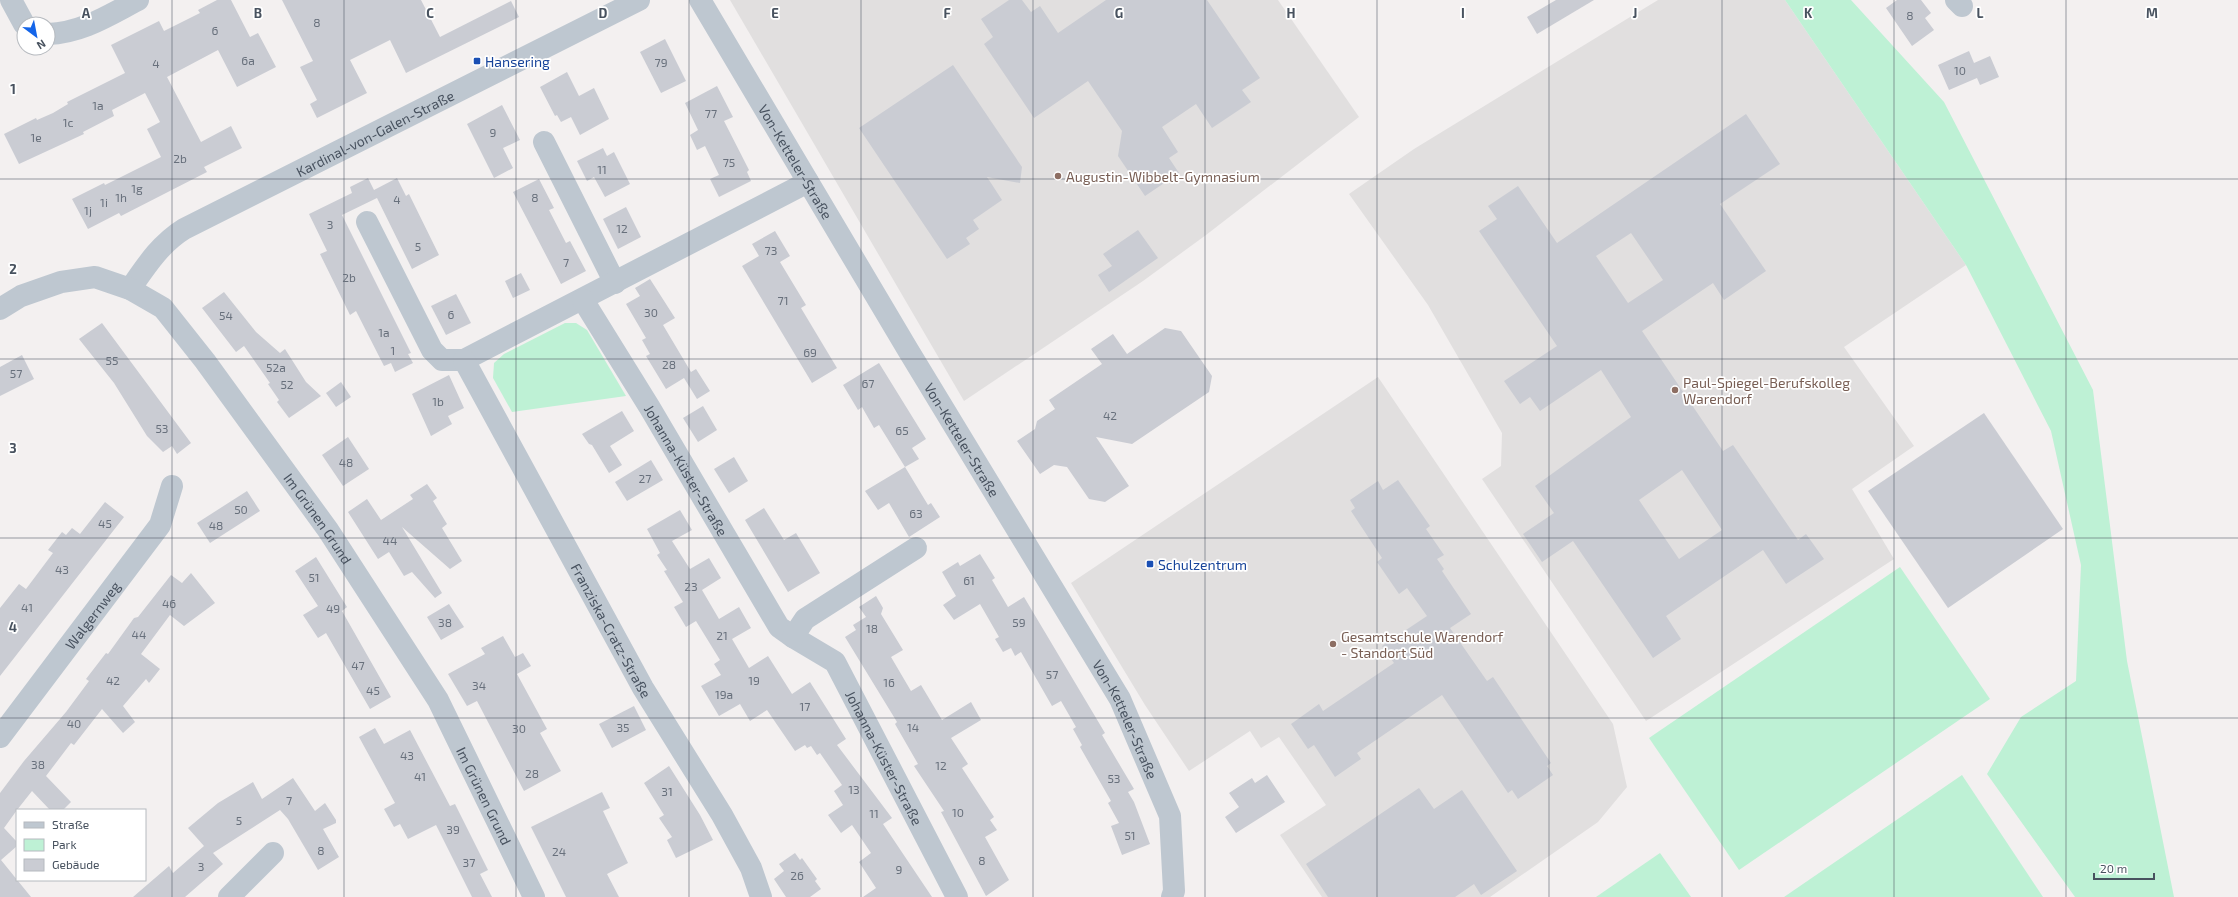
<svg xmlns="http://www.w3.org/2000/svg" width="2238" height="897" viewBox="0 0 2238 897" font-family="'Exo 2',sans-serif">
  <style>
    .education { fill: #e1dfdf }
    .green { fill: #bef1d5 }
    .building { fill: #caccd3; fill-rule: evenodd }
    .lines { fill: none; stroke-linecap: round; stroke-linejoin: round }
    .minor { stroke: #bec7d0; stroke-width: 22 }
    .grid { fill: none; stroke: #48525f; stroke-width: 1; stroke-opacity: 0.55 }
    .transit-dot { fill: #1a4fb4; stroke: #fff; stroke-width: 1.5 }
    .education-dot { fill: #8d6e63; stroke: #fff; stroke-width: 1.5 }
    .labels { text-anchor: middle; dominant-baseline: central; stroke-width: 3.5; stroke-linejoin: round; paint-order: stroke }
    .number-label { font-size: 12px; fill: #68707c }
    .transit-label { font-size: 14px; fill: #164399; stroke: #fff; text-anchor: start }
    .street-label { font-size: 14px; fill: #48525f; stroke: #fff }
    .education-label { font-size: 14px; fill: #785e54; stroke: #fff; text-anchor: start }
    .grid-label { font-size: 13px; text-anchor: middle; font-weight: bold; fill: #48525f; stroke: #fff; stroke-width: 3.5; stroke-linejoin: round; paint-order: stroke }
  </style>
  <rect width="100%" height="100%" fill="#f3f0f0"/>
  <g class="education">
    <path d="M 730,0 L 1278,0 L 1359,117 L 1206,235 L 1143,281 L 964,401 Z"/>
    <path d="M 1658,0 L 1785,0 L 1966,265 L 1844,347 L 1914,446 L 1852,489 L 1894,559 L 1646,721 L 1482,479 L 1501,466 L 1502,433 L 1428,305 L 1349,194 L 1414,149 Z"/>
    <path d="M 1378,377 L 1613,724 L 1627,787 L 1598,822 L 1490,897 L 1322,897 L 1280,835 L 1326,805 L 1279,737 L 1261,748 L 1250,731 L 1189,771 L 1145,705 L 1071,583 Z"/>
  </g>
  <g class="green">
    <path d="M 1785,0 L 1851,0 L 1944,102 L 2093,390 L 2127,661 L 2174,897 L 2075,897 L 1987,774 L 2021,717 L 2076,681 L 2081,565 L 2051,431 L 1966,265 Z"/>
    <path d="M 565,323 L 576,323 L 587,330 L 626,396 L 512,412 L 493,378 L 494,363 L 504,354 Z"/>
    <path d="M 1900,567 L 1990,699 L 1739,870 L 1649,738 Z"/>
    <path d="M 1962,775 L 2043,897 L 1784,897 Z"/>
    <path d="M 1660,853 L 1691,897 L 1596,897 Z"/>
  </g>
  <g class="building">
    <path d="M 217,0 L 231,0 L 250,37 L 258,33 L 276,67 L 237,87 L 218,50 L 167,77 L 201,142 L 231,126 L 242,148 L 204,167 L 207,172 L 121,216 L 119,213 L 88,229 L 72,199 L 104,183 L 105,185 L 161,157 L 147,129 L 160,122 L 145,93 L 112,110 L 114,116 L 83,132 L 84,134 L 19,164 L 4,134 L 36,118 L 37,120 L 53,113 L 68,104 L 67,102 L 125,73 L 111,45 L 159,21 L 164,31 L 200,13 L 198,10 Z"/>
    <path d="M 282,0 L 421,0 L 440,37 L 511,1 L 519,17 L 406,73 L 390,40 L 350,60 L 367,93 L 317,118 L 310,104 L 317,100 L 300,67 L 313,61 Z"/>
    <path d="M 1009,0 L 1022,0 L 1031,12 L 1040,6 L 1058,33 L 1106,0 L 1207,0 L 1260,78 L 1242,90 L 1251,102 L 1212,128 L 1196,104 L 1162,127 L 1178,152 L 1169,158 L 1179,173 L 1145,196 L 1118,156 L 1122,131 L 1088,81 L 1034,118 L 984,44 L 993,37 L 981,19 Z"/>
    <path d="M 1556,0 L 1594,0 L 1537,34 L 1527,17 Z"/>
    <path d="M 1897,0 L 1921,0 L 1931,13 L 1925,18 L 1934,30 L 1912,46 L 1886,8 Z"/>
    <path d="M 665,39 L 686,81 L 661,93 L 640,52 Z"/>
    <path d="M 1969,51 L 1974,63 L 1990,56 L 1999,77 L 1980,85 L 1977,78 L 1949,90 L 1938,65 Z"/>
    <path d="M 953,65 L 1022,167 L 1020,183 L 987,177 L 1002,200 L 973,220 L 979,229 L 966,238 L 970,244 L 947,259 L 859,128 Z"/>
    <path d="M 567,72 L 579,96 L 594,88 L 609,119 L 580,135 L 571,117 L 561,122 L 557,115 L 555,116 L 540,87 Z"/>
    <path d="M 717,86 L 733,117 L 724,121 L 749,170 L 747,172 L 751,181 L 719,197 L 710,179 L 719,175 L 705,146 L 697,150 L 690,135 L 698,130 L 685,103 Z"/>
    <path d="M 502,105 L 520,140 L 503,148 L 513,168 L 494,178 L 467,124 Z"/>
    <path d="M 1746,114 L 1780,164 L 1720,204 L 1766,271 L 1724,300 L 1713,283 L 1642,331 L 1723,451 L 1733,445 L 1798,540 L 1806,534 L 1824,559 L 1786,584 L 1763,550 L 1666,616 L 1681,639 L 1653,658 L 1573,541 L 1542,562 L 1523,534 L 1554,513 L 1535,486 L 1631,417 L 1601,370 L 1540,411 L 1530,397 L 1520,404 L 1504,381 L 1557,346 L 1479,231 L 1497,219 L 1488,206 L 1518,186 L 1557,243 ZM 1631,233 L 1663,280 L 1628,303 L 1596,256 ZM 1682,470 L 1722,530 L 1679,559 L 1639,500 Z"/>
    <path d="M 603,148 L 607,156 L 614,152 L 630,184 L 605,197 L 594,177 L 587,181 L 577,161 Z"/>
    <path d="M 368,178 L 374,190 L 397,178 L 406,196 L 409,194 L 439,255 L 412,269 L 377,198 L 342,215 L 411,353 L 408,354 L 413,363 L 395,372 L 391,363 L 384,366 L 356,311 L 350,315 L 320,254 L 327,251 L 309,214 L 352,193 L 350,187 Z"/>
    <path d="M 539,179 L 554,208 L 549,210 L 566,243 L 570,241 L 586,271 L 561,284 L 513,192 Z"/>
    <path d="M 626,207 L 641,237 L 618,249 L 603,219 Z"/>
    <path d="M 1138,230 L 1158,258 L 1109,292 L 1098,275 L 1112,266 L 1103,254 Z"/>
    <path d="M 775,231 L 790,256 L 780,262 L 806,305 L 801,308 L 837,368 L 812,383 L 742,266 L 759,256 L 752,244 Z"/>
    <path d="M 521,273 L 530,290 L 513,298 L 505,281 Z"/>
    <path d="M 650,279 L 675,318 L 663,325 L 691,372 L 696,369 L 710,391 L 697,399 L 684,378 L 666,389 L 646,356 L 650,354 L 642,340 L 646,338 L 626,304 L 640,296 L 635,288 Z"/>
    <path d="M 224,292 L 256,332 L 280,353 L 285,349 L 306,382 L 321,396 L 289,418 L 277,402 L 279,400 L 268,384 L 270,383 L 244,346 L 236,352 L 202,308 Z"/>
    <path d="M 456,294 L 471,323 L 446,335 L 431,306 Z"/>
    <path d="M 102,323 L 191,443 L 177,454 L 172,446 L 163,452 L 147,436 L 114,383 L 79,339 Z"/>
    <path d="M 1165,328 L 1181,331 L 1212,376 L 1209,392 L 1132,444 L 1096,437 L 1129,486 L 1105,502 L 1089,499 L 1067,467 L 1054,465 L 1040,474 L 1017,441 L 1035,429 L 1037,421 L 1055,409 L 1049,400 L 1102,364 L 1091,349 L 1113,334 L 1127,354 Z"/>
    <path d="M 22,355 L 34,379 L 0,396 L 0,367 Z"/>
    <path d="M 879,363 L 926,439 L 912,448 L 919,459 L 905,467 L 928,505 L 931,503 L 940,517 L 909,537 L 889,503 L 878,510 L 865,491 L 905,467 L 879,425 L 874,428 L 862,407 L 858,410 L 843,385 Z"/>
    <path d="M 449,375 L 464,408 L 448,416 L 452,424 L 431,436 L 412,394 Z"/>
    <path d="M 341,382 L 351,397 L 336,407 L 326,393 Z"/>
    <path d="M 703,406 L 717,430 L 698,442 L 683,418 Z"/>
    <path d="M 622,411 L 634,431 L 610,446 L 622,465 L 609,473 L 592,445 L 589,444 L 582,434 Z"/>
    <path d="M 1984,413 L 2063,529 L 1948,608 L 1868,491 Z"/>
    <path d="M 348,437 L 369,469 L 343,486 L 322,455 Z"/>
    <path d="M 734,457 L 748,481 L 729,493 L 714,469 Z"/>
    <path d="M 651,460 L 663,480 L 627,501 L 615,482 Z"/>
    <path d="M 1398,480 L 1430,526 L 1426,529 L 1444,555 L 1437,559 L 1444,569 L 1442,571 L 1471,614 L 1450,628 L 1487,681 L 1493,677 L 1551,763 L 1547,766 L 1553,775 L 1518,799 L 1512,790 L 1508,793 L 1442,695 L 1357,753 L 1361,759 L 1335,777 L 1314,745 L 1308,749 L 1291,724 L 1319,704 L 1323,711 L 1394,663 L 1382,646 L 1427,616 L 1407,588 L 1399,594 L 1377,562 L 1382,558 L 1351,511 L 1355,508 L 1350,500 L 1378,481 L 1383,490 Z"/>
    <path d="M 427,484 L 437,498 L 433,501 L 447,524 L 442,528 L 462,561 L 450,569 L 402,527 L 442,593 L 435,598 L 412,572 L 404,576 L 389,552 L 378,559 L 348,512 L 367,499 L 381,520 L 413,499 L 410,495 Z"/>
    <path d="M 247,491 L 260,511 L 210,543 L 197,523 Z"/>
    <path d="M 105,502 L 124,517 L 0,676 L 0,608 L 19,584 L 26,589 L 53,553 L 48,550 L 62,532 L 66,535 L 72,528 L 80,534 Z"/>
    <path d="M 764,508 L 784,540 L 796,533 L 820,573 L 788,592 L 745,520 Z"/>
    <path d="M 680,510 L 692,530 L 672,541 L 690,569 L 709,558 L 721,578 L 702,590 L 719,619 L 739,607 L 751,628 L 732,639 L 749,668 L 768,656 L 792,694 L 810,682 L 846,739 L 837,745 L 892,818 L 883,824 L 932,897 L 863,897 L 876,888 L 859,862 L 871,853 L 852,825 L 841,833 L 828,815 L 843,805 L 834,791 L 842,785 L 820,753 L 817,755 L 811,746 L 807,748 L 805,745 L 795,751 L 767,710 L 750,721 L 740,704 L 719,716 L 701,686 L 721,675 L 714,664 L 720,660 L 696,621 L 686,627 L 674,607 L 683,602 L 664,571 L 667,570 L 657,555 L 660,553 L 647,529 Z"/>
    <path d="M 980,554 L 995,578 L 992,580 L 1008,607 L 1024,597 L 1105,733 L 1102,735 L 1134,789 L 1128,792 L 1134,802 L 1150,844 L 1122,855 L 1111,826 L 1119,823 L 1108,803 L 1111,801 L 1080,747 L 1082,745 L 1073,729 L 1076,727 L 1061,701 L 1052,706 L 1021,652 L 1015,656 L 1011,648 L 1003,652 L 995,639 L 999,637 L 980,604 L 954,620 L 943,605 L 956,596 L 942,572 L 958,562 L 960,566 Z"/>
    <path d="M 316,557 L 347,607 L 342,611 L 391,697 L 370,709 L 326,633 L 318,638 L 303,615 L 318,606 L 295,571 Z"/>
    <path d="M 191,573 L 215,603 L 184,626 L 170,615 L 141,654 L 160,669 L 149,683 L 146,679 L 123,706 L 135,722 L 123,733 L 102,709 L 74,745 L 71,743 L 46,776 L 71,802 L 63,810 L 50,810 L 32,791 L 17,810 L 4,828 L 17,842 L 17,846 L 1,860 L 31,897 L 0,897 L 0,793 L 24,761 L 66,712 L 89,681 L 86,679 L 106,653 L 108,654 L 134,618 L 138,617 L 171,575 L 182,583 Z"/>
    <path d="M 876,596 L 883,608 L 881,614 L 903,650 L 891,657 L 911,691 L 921,685 L 942,720 L 971,702 L 981,720 L 951,738 L 968,764 L 962,768 L 994,817 L 990,820 L 997,830 L 985,837 L 1009,880 L 986,896 L 941,812 L 944,811 L 914,766 L 918,764 L 895,724 L 897,722 L 845,637 L 856,630 L 853,625 L 866,617 L 859,607 Z"/>
    <path d="M 449,604 L 464,627 L 441,640 L 427,617 Z"/>
    <path d="M 503,636 L 515,657 L 523,653 L 531,666 L 517,674 L 547,729 L 540,733 L 561,771 L 524,791 L 477,701 L 467,706 L 448,674 L 485,654 L 481,648 Z"/>
    <path d="M 634,706 L 646,730 L 612,748 L 599,724 Z"/>
    <path d="M 375,728 L 384,744 L 410,730 L 450,806 L 455,804 L 488,870 L 480,874 L 492,897 L 472,897 L 436,825 L 408,839 L 400,824 L 394,827 L 384,809 L 395,803 L 359,737 Z"/>
    <path d="M 669,766 L 700,815 L 713,840 L 676,858 L 667,840 L 672,837 L 659,818 L 664,815 L 644,783 Z"/>
    <path d="M 1267,775 L 1285,802 L 1236,833 L 1225,817 L 1239,807 L 1229,793 L 1252,778 L 1255,783 Z"/>
    <path d="M 293,778 L 315,811 L 325,803 L 336,820 L 336,823 L 323,829 L 339,857 L 318,870 L 288,819 L 280,810 L 213,853 L 223,864 L 185,897 L 133,897 L 169,866 L 173,873 L 204,846 L 188,828 L 218,803 L 253,782 L 262,799 Z"/>
    <path d="M 1419,788 L 1434,809 L 1462,790 L 1517,871 L 1481,895 L 1474,884 L 1455,897 L 1328,897 L 1306,864 Z"/>
    <path d="M 602,792 L 610,808 L 603,811 L 628,863 L 607,874 L 619,897 L 566,897 L 531,827 Z"/>
    <path d="M 795,853 L 800,860 L 802,858 L 817,879 L 815,881 L 821,889 L 810,897 L 786,897 L 774,879 L 784,871 L 779,864 Z"/>
  </g>
  <g class="lines">
    <g class="minor">
      <path d="M 11,0 L 24,24"/>
      <path id="s1" d="M 700,0 L 908,350 L 1120,699 L 1170,816 L 1174,891 L 1172,897"/>
      <path d="M 1956,0 L 1962,6"/>
      <path d="M 48,34 C 82,33 109,15 138,0"/>
      <path d="M 544,142 L 615,283"/>
      <path d="M 367,222 L 432,350 L 442,360 L 464,360 L 808,182"/>
      <path id="s2" d="M 130,289 C 146,266 160,244 184,229 L 639,0"/>
      <path id="s3" d="M 583,300 L 650,408 L 779,627 L 793,637 L 835,662 L 957,897"/>
      <path id="s4" d="M 0,309 L 21,296 L 61,282 L 95,277 L 130,289 L 163,308 L 205,361 L 328,530 L 438,700 L 534,897"/>
      <path id="s5" d="M 464,360 L 643,688 L 722,815 L 751,868 L 761,897"/>
      <path d="M 793,637 L 805,619 L 916,548"/>
      <path id="s6" d="M 0,737 L 160,525 L 172,486"/>
      <path d="M 229,897 L 273,853"/>
    </g>
  </g>
  <path class="grid" d="M 172,0 L 172,897M 344,0 L 344,897M 516,0 L 516,897M 689,0 L 689,897M 861,0 L 861,897M 1033,0 L 1033,897M 1205,0 L 1205,897M 1377,0 L 1377,897M 1549,0 L 1549,897M 1722,0 L 1722,897M 1894,0 L 1894,897M 2066,0 L 2066,897M 0,179 L 2238,179M 0,359 L 2238,359M 0,538 L 2238,538M 0,718 L 2238,718"/>
  <g class="transit-dot">
    <rect x="473" y="57" width="8" height="8" rx="2"/>
    <rect x="1146" y="560" width="8" height="8" rx="2"/>
  </g>
  <g class="education-dot">
    <circle cx="1058" cy="176" r="4"/>
    <circle cx="1675" cy="390" r="4"/>
    <circle cx="1333" cy="644" r="4"/>
  </g>
  <g class="labels">
    <g class="number-label">
      <text x="1910" y="15">8</text>
      <text x="317" y="22">8</text>
      <text x="215" y="30">6</text>
      <text x="248" y="60">6a</text>
      <text x="661" y="62">79</text>
      <text x="156" y="63">4</text>
      <text x="1960" y="70">10</text>
      <text x="98" y="105">1a</text>
      <text x="711" y="113">77</text>
      <text x="68" y="122">1c</text>
      <text x="493" y="132">9</text>
      <text x="36" y="137">1e</text>
      <text x="180" y="158">2b</text>
      <text x="729" y="162">75</text>
      <text x="602" y="169">11</text>
      <text x="137" y="188">1g</text>
      <text x="121" y="197">1h</text>
      <text x="535" y="197">8</text>
      <text x="397" y="199">4</text>
      <text x="104" y="202">1i</text>
      <text x="88" y="210">1j</text>
      <text x="330" y="224">3</text>
      <text x="622" y="228">12</text>
      <text x="418" y="246">5</text>
      <text x="771" y="250">73</text>
      <text x="566" y="262">7</text>
      <text x="349" y="277">2b</text>
      <text x="783" y="300">71</text>
      <text x="651" y="312">30</text>
      <text x="451" y="314">6</text>
      <text x="226" y="315">54</text>
      <text x="384" y="332">1a</text>
      <text x="393" y="350">1</text>
      <text x="810" y="352">69</text>
      <text x="112" y="360">55</text>
      <text x="669" y="364">28</text>
      <text x="276" y="367">52a</text>
      <text x="16" y="373">57</text>
      <text x="868" y="383">67</text>
      <text x="287" y="384">52</text>
      <text x="438" y="401">1b</text>
      <text x="1110" y="415">42</text>
      <text x="162" y="428">53</text>
      <text x="902" y="430">65</text>
      <text x="346" y="462">48</text>
      <text x="645" y="478">27</text>
      <text x="241" y="509">50</text>
      <text x="916" y="513">63</text>
      <text x="105" y="523">45</text>
      <text x="216" y="525">48</text>
      <text x="390" y="540">44</text>
      <text x="62" y="569">43</text>
      <text x="314" y="577">51</text>
      <text x="969" y="580">61</text>
      <text x="691" y="586">23</text>
      <text x="169" y="603">46</text>
      <text x="27" y="607">41</text>
      <text x="333" y="608">49</text>
      <text x="445" y="622">38</text>
      <text x="1019" y="622">59</text>
      <text x="872" y="628">18</text>
      <text x="139" y="634">44</text>
      <text x="722" y="635">21</text>
      <text x="358" y="665">47</text>
      <text x="1052" y="674">57</text>
      <text x="113" y="680">42</text>
      <text x="754" y="680">19</text>
      <text x="889" y="682">16</text>
      <text x="479" y="685">34</text>
      <text x="373" y="690">45</text>
      <text x="724" y="694">19a</text>
      <text x="805" y="706">17</text>
      <text x="74" y="723">40</text>
      <text x="623" y="727">35</text>
      <text x="913" y="727">14</text>
      <text x="519" y="728">30</text>
      <text x="407" y="755">43</text>
      <text x="38" y="764">38</text>
      <text x="941" y="765">12</text>
      <text x="532" y="773">28</text>
      <text x="420" y="776">41</text>
      <text x="1114" y="778">53</text>
      <text x="854" y="789">13</text>
      <text x="667" y="791">31</text>
      <text x="289" y="800">7</text>
      <text x="958" y="812">10</text>
      <text x="874" y="813">11</text>
      <text x="239" y="820">5</text>
      <text x="453" y="829">39</text>
      <text x="1130" y="835">51</text>
      <text x="321" y="850">8</text>
      <text x="559" y="851">24</text>
      <text x="982" y="860">8</text>
      <text x="469" y="862">37</text>
      <text x="201" y="866">3</text>
      <text x="899" y="869">9</text>
      <text x="797" y="875">26</text>
    </g>
    <g class="transit-label">
      <text x="485" y="61">Hansering</text>
      <text x="1158" y="564">Schulzentrum</text>
    </g>
    <g class="street-label">
      <text stroke="none"><textPath href="#s2" startOffset="295">Kardinal-von-Galen-Straße</textPath></text>
      <text stroke="none"><textPath href="#s1" startOffset="188">Von-Ketteler-Straße</textPath></text>
      <text stroke="none"><textPath href="#s1" startOffset="512">Von-Ketteler-Straße</textPath></text>
      <text stroke="none"><textPath href="#s3" startOffset="199">Johanna-Küster-Straße</textPath></text>
      <text stroke="none"><textPath href="#s4" startOffset="438">Im Grünen Grund</textPath></text>
      <text stroke="none"><textPath href="#s6" startOffset="153">Walgernweg</textPath></text>
      <text stroke="none"><textPath href="#s5" startOffset="308">Franziska-Cratz-Straße</textPath></text>
      <text stroke="none"><textPath href="#s1" startOffset="836">Von-Ketteler-Straße</textPath></text>
      <text stroke="none"><textPath href="#s3" startOffset="555">Johanna-Küster-Straße</textPath></text>
      <text stroke="none"><textPath href="#s4" startOffset="762">Im Grünen Grund</textPath></text>
    </g>
    <g class="education-label">
      <text x="1066" y="176">Augustin-Wibbelt-Gymnasium</text>
      <text x="1683" y="382">Paul-Spiegel-Berufskolleg<tspan x="1683" dy="16">Warendorf</tspan></text>
      <text x="1341" y="636">Gesamtschule Warendorf<tspan x="1341" dy="16">- Standort Süd</tspan></text>
    </g>
  </g>
  <g class="grid-label">
    <text x="86" y="18">A</text>
    <text x="258" y="18">B</text>
    <text x="430" y="18">C</text>
    <text x="603" y="18">D</text>
    <text x="775" y="18">E</text>
    <text x="947" y="18">F</text>
    <text x="1119" y="18">G</text>
    <text x="1291" y="18">H</text>
    <text x="1463" y="18">I</text>
    <text x="1635" y="18">J</text>
    <text x="1808" y="18">K</text>
    <text x="1980" y="18">L</text>
    <text x="2152" y="18">M</text>
    <text x="13" y="94">1</text>
    <text x="13" y="274">2</text>
    <text x="13" y="453">3</text>
    <text x="13" y="632">4</text>
  </g>
  <rect x="16" y="809" width="130" height="72" fill="#ffffff" stroke="#b6babf"/>
  <rect x="24" y="822" width="20" height="6" fill="#bec7d0" stroke="#b6babf"/>
  <text x="52" y="829" font-size="12" fill="#48525f">Straße</text>
  <rect x="24" y="839" width="20" height="12" fill="#bef1d5" stroke="#b6babf"/>
  <text x="52" y="849" font-size="12" fill="#48525f">Park</text>
  <rect x="24" y="859" width="20" height="12" fill="#caccd3" stroke="#b6babf"/>
  <text x="52" y="869" font-size="12" fill="#48525f">Gebäude</text>
  <g transform="translate(36 36) rotate(148)"><circle r="19" fill="#ffffff" stroke="#b6babf"/>
  <path d="M0-3L7 15L0 10L-7 15Z" fill="#1465e9"/>
  <text y="-6" font-size="11" font-weight="bold" text-anchor="middle" fill="#48525f">N</text>
  </g>
  <path d="M2094 873v6h60v-6" fill="none" stroke="#48525f" stroke-width="2"/>
  <text x="2100" y="873" font-size="12" fill="#48525f" stroke="#ffffff" stroke-width="3" paint-order="stroke">20 m</text>
</svg>
